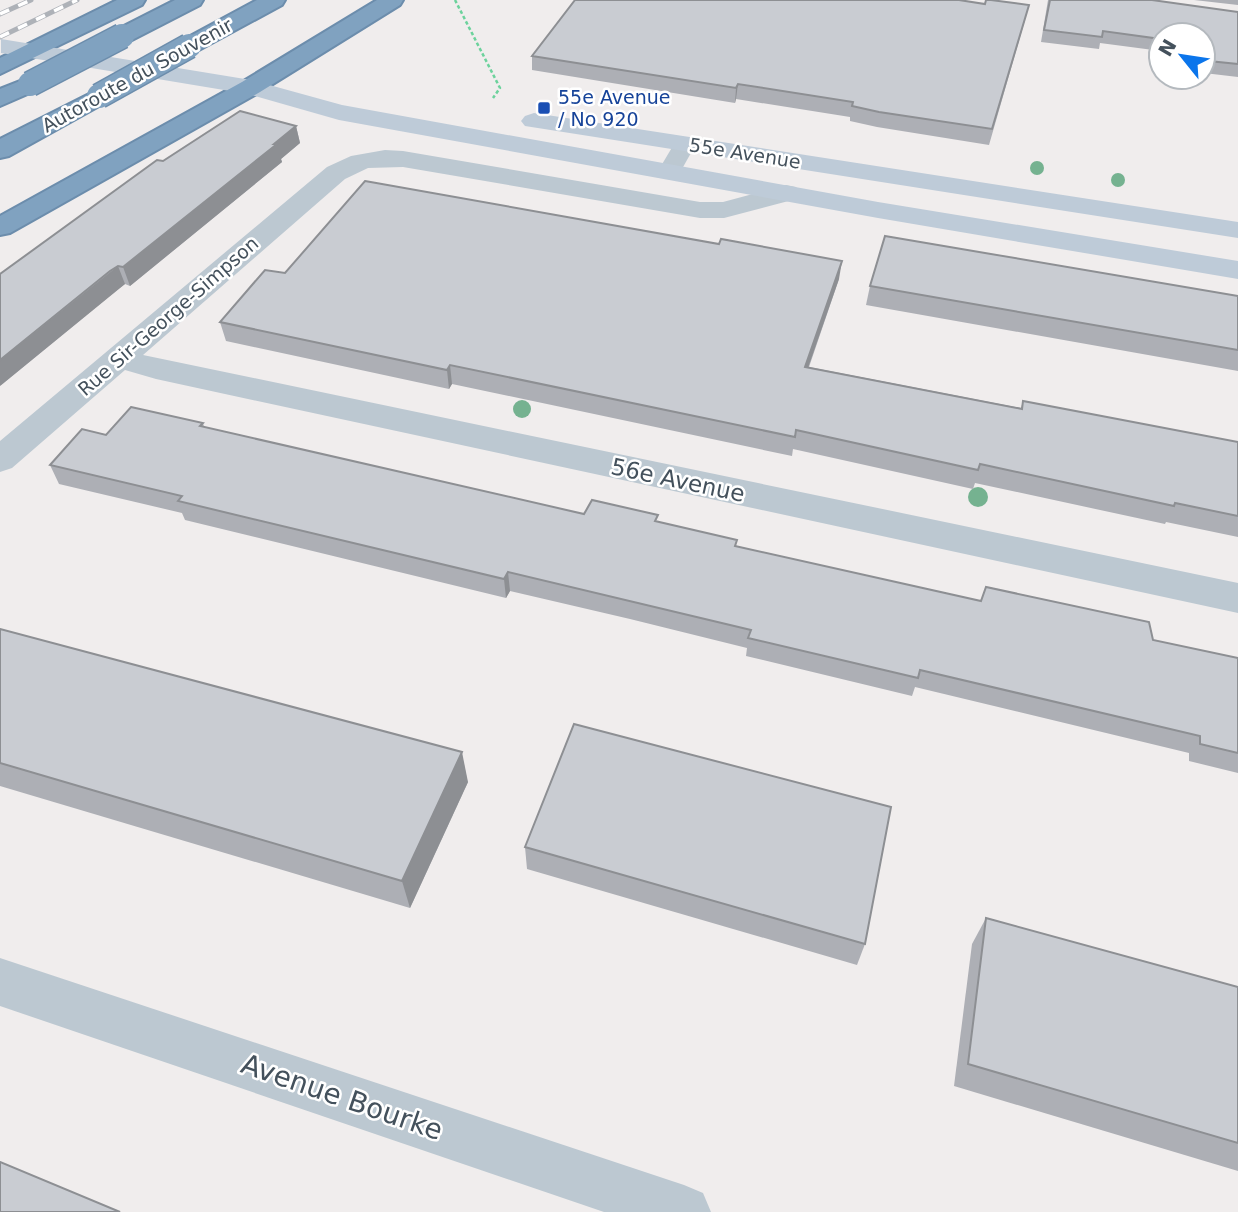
<svg xmlns="http://www.w3.org/2000/svg" width="1238" height="1212" viewBox="0 0 1238 1212" font-family="'DejaVu Sans',sans-serif">
  <style>
    .lines { fill: none; stroke-linecap: round; stroke-linejoin: round }
    .highway-casing { stroke: #6c8dac; stroke-width: 4 }
    .path { stroke: #6cd29c; stroke-width: 2.5; stroke-dasharray: 3.5 2.5; stroke-linecap: butt }
    .lane { fill: #bcc8d1; fill-rule: evenodd }
    .street { fill: #bcc8d1; fill-rule: evenodd }
    .secondary { fill: #becbd8; fill-rule: evenodd }
    .highway { fill: #80a2c0; fill-rule: evenodd }
    .rail-casing { stroke: #aeb2b8; stroke-width: 5 }
    .rail { stroke: #fff; stroke-width: 3.5; stroke-dasharray: 10; stroke-linecap: butt }
    .highway-bridge-casing { stroke: #6c8dac; stroke-width: 27; stroke-linecap: butt }
    .highway-bridge { stroke: #80a2c0; stroke-width: 24 }
    .tree { fill: #75b290 }
    .wall { fill: #adafb5 }
    .shaded-wall { fill: #8d8f93 }
    .building { fill: #c9ccd2; stroke: #8d8f93; stroke-width: 2 }
    .transit-dot { fill: #1a4fb4; stroke: #fff; stroke-width: 2.5 }
    .labels { text-anchor: middle; dominant-baseline: central; stroke-width: 5; stroke-linejoin: round; paint-order: stroke }
    .far-street-label { font-size: 19px; fill: #44515c; stroke: #fff }
    .far-transit-label { font-size: 19px; fill: #164399; stroke: #fff; text-anchor: start }
    .street-label { font-size: 23px; fill: #44515c; stroke: #fff }
    .near-street-label { font-size: 28px; fill: #44515c; stroke: #fff }
  </style>
  <rect width="100%" height="100%" fill="#f0eded"/>
  <g class="lines">
    <g class="highway-casing">
      <g id="highway">
        <path d="M 117,0 L 145,0 L 142,5 L 0,74 L 0,58 Z"/>
        <path d="M 175,0 L 203,0 L 200,5 L 130,41 L 114,41 L 110,36 L 114,31 Z"/>
        <path d="M 257,0 L 285,0 L 282,5 L 197,51 L 181,51 L 177,46 L 181,41 Z"/>
        <path d="M 377,0 L 403,0 L 400,5 L 260,92 L 10,233 L 0,235 L 0,216 L 242,82 Z"/>
        <path d="M 30,77 L 39,79 L 42,84 L 39,89 L 0,106 L 0,89 Z"/>
        <path d="M 99,89 L 108,91 L 111,96 L 108,101 L 9,156 L 0,158 L 0,139 Z"/>
      </g>
    </g>
    <path class="path" d="M 455,0 L 500,88 L 493,98"/>
    <path class="lane" d="M 685,137 L 693,139 L 696,144 L 678,176 L 662,176 L 658,171 L 677,139 Z"/>
    <g class="street">
      <path d="M 385,150 L 403,151 L 700,202 L 723,202 L 786,185 L 796,187 L 800,193 L 796,199 L 724,218 L 700,218 L 403,167 L 368,168 L 345,179 L 143,355 L 1238,583 L 1238,613 L 156,379 L 125,370 L 12,468 L 0,472 L 0,441 L 327,167 L 351,156 Z"/>
      <path d="M 0,958 L 684,1185 L 703,1193 L 711,1212 L 604,1212 L 0,1006 Z"/>
    </g>
    <g class="secondary">
      <path d="M 1,39 L 251,80 L 342,105 L 878,202 L 1238,261 L 1238,279 L 878,218 L 339,120 L 248,94 L 1,53 Z"/>
      <path d="M 534,113 L 1238,222 L 1238,238 L 525,126 L 521,121 L 525,116 Z"/>
    </g>
    <use href="#highway" class="highway"/>
    <g class="rail-casing">
      <g id="rail">
        <path d="M 0,14 L 31,0"/>
        <path d="M 0,37 L 77,0"/>
      </g>
    </g>
    <use href="#rail" class="rail"/>
    <g class="highway-bridge-casing">
      <g id="highway-bridge">
        <path d="M 30,84 L 122,36"/>
        <path d="M 99,96 L 189,46"/>
      </g>
    </g>
    <use href="#highway-bridge" class="highway-bridge"/>
  </g>
  <g class="tree">
    <circle cx="1037" cy="168" r="7"/>
    <circle cx="1118" cy="180" r="7"/>
    <circle cx="522" cy="409" r="9"/>
    <circle cx="978" cy="497" r="10"/>
  </g>
  <g class="wall">
    <path d="M 1048,0 L 1152,0 L 1238,12 L 1238,77 L 1204,73 L 1203,35 L 1161,35 L 1161,51 L 1100,43 L 1099,49 L 1041,42 Z"/>
    <path d="M 1194,0 L 1238,0 L 1238,5 Z"/>
    <path d="M 1025,20 L 989,145 L 877,127 L 850,121 L 850,117 L 736,99 L 735,103 L 532,70 L 532,56 Z"/>
    <path d="M 296,126 L 300,143 L 281,159 L 282,162 L 130,286 L 125,284 L 117,290 L 0,386 L 163,161 Z"/>
    <path d="M 285,273 L 839,279 L 809,367 L 1021,408 L 1023,401 L 1238,442 L 1238,537 L 1166,522 L 1165,524 L 975,483 L 973,489 L 793,449 L 792,456 L 452,384 L 449,389 L 226,341 L 220,322 Z"/>
    <path d="M 870,286 L 1238,296 L 1238,371 L 866,305 Z"/>
    <path d="M 203,423 L 204,427 L 584,514 L 658,522 L 736,546 L 1153,640 L 1238,658 L 1238,773 L 1189,761 L 1189,753 L 915,687 L 912,696 L 746,656 L 747,648 L 630,619 L 510,591 L 506,598 L 185,520 L 182,513 L 59,484 L 50,465 L 106,435 Z"/>
    <path d="M 0,629 L 468,782 L 410,908 L 0,786 Z"/>
    <path d="M 525,847 L 865,944 L 857,965 L 527,869 Z"/>
    <path d="M 986,918 L 1238,987 L 1238,1171 L 954,1086 L 972,944 Z"/>
  </g>
  <g class="shaded-wall">
    <path d="M 738,84 L 736,99 L 735,103 L 736,88 Z"/>
    <path d="M 296,126 L 300,143 L 281,159 L 282,162 L 130,286 L 123,267 Z"/>
    <path d="M 842,261 L 839,279 L 802,385 L 805,367 Z"/>
    <path d="M 118,266 L 125,284 L 0,386 L 0,360 Z"/>
    <path d="M 450,365 L 452,384 L 449,389 L 447,370 Z"/>
    <path d="M 508,572 L 510,591 L 506,598 L 504,579 Z"/>
    <path d="M 462,752 L 468,782 L 410,908 L 402,881 Z"/>
  </g>
  <g class="building">
    <path d="M 575,0 L 959,0 L 985,4 L 986,0 L 991,0 L 1029,5 L 992,129 L 879,112 L 852,106 L 853,102 L 738,84 L 736,88 L 532,56 Z"/>
    <path d="M 1050,0 L 1152,0 L 1238,12 L 1238,64 L 1209,61 L 1209,45 L 1203,44 L 1203,35 L 1161,35 L 1161,39 L 1103,31 L 1102,37 L 1044,30 Z"/>
    <path d="M 240,111 L 296,126 L 274,144 L 277,144 L 123,267 L 118,266 L 110,271 L 0,360 L 0,274 L 157,160 L 163,161 Z"/>
    <path d="M 365,181 L 719,244 L 721,239 L 842,261 L 805,367 L 1022,409 L 1023,401 L 1238,442 L 1238,516 L 1175,503 L 1174,506 L 980,464 L 978,470 L 796,430 L 795,437 L 450,365 L 447,370 L 220,322 L 265,270 L 285,273 Z"/>
    <path d="M 885,236 L 1238,296 L 1238,350 L 870,286 Z"/>
    <path d="M 131,407 L 203,423 L 200,426 L 584,514 L 592,500 L 658,515 L 655,521 L 737,540 L 735,546 L 981,601 L 986,587 L 1149,622 L 1153,640 L 1238,658 L 1238,753 L 1200,744 L 1200,736 L 920,670 L 918,678 L 748,638 L 751,630 L 508,572 L 504,579 L 178,501 L 182,496 L 50,465 L 82,429 L 106,435 Z"/>
    <path d="M 0,629 L 462,752 L 402,881 L 0,763 Z"/>
    <path d="M 574,724 L 891,807 L 865,944 L 525,847 Z"/>
    <path d="M 986,918 L 1238,987 L 1238,1143 L 968,1064 Z"/>
    <path d="M 0,1162 L 120,1212 L 0,1212 Z"/>
  </g>
  <rect class="transit-dot" x="537" y="101" width="14" height="14" rx="3.5"/>
  <g class="labels">
    <g class="far-street-label">
      <text transform="translate(137 75) rotate(-29)">Autoroute du Souvenir</text>
      <text transform="translate(745 153) rotate(9)">55e Avenue</text>
      <text transform="translate(168 316) rotate(-41)">Rue Sir-George-Simpson</text>
    </g>
    <g class="far-transit-label">
      <text x="558" y="97">55e Avenue<tspan x="558" dy="22">/ No 920</tspan></text>
    </g>
    <g class="street-label">
      <text transform="translate(678 480) rotate(12)">56e Avenue</text>
    </g>
    <g class="near-street-label">
      <text transform="translate(342 1097) rotate(19)">Avenue Bourke</text>
    </g>
  </g>
  <g transform="translate(1182 56) rotate(300)"><circle r="33" fill="#ffffff" stroke="#b4b9be" stroke-width="2"/>
  <path d="M0-5L12 26L0 18L-12 26Z" fill="#0b75eb"/>
  <text y="-10" font-size="19" font-weight="bold" text-anchor="middle" fill="#44515c">N</text>
  </g>
</svg>
